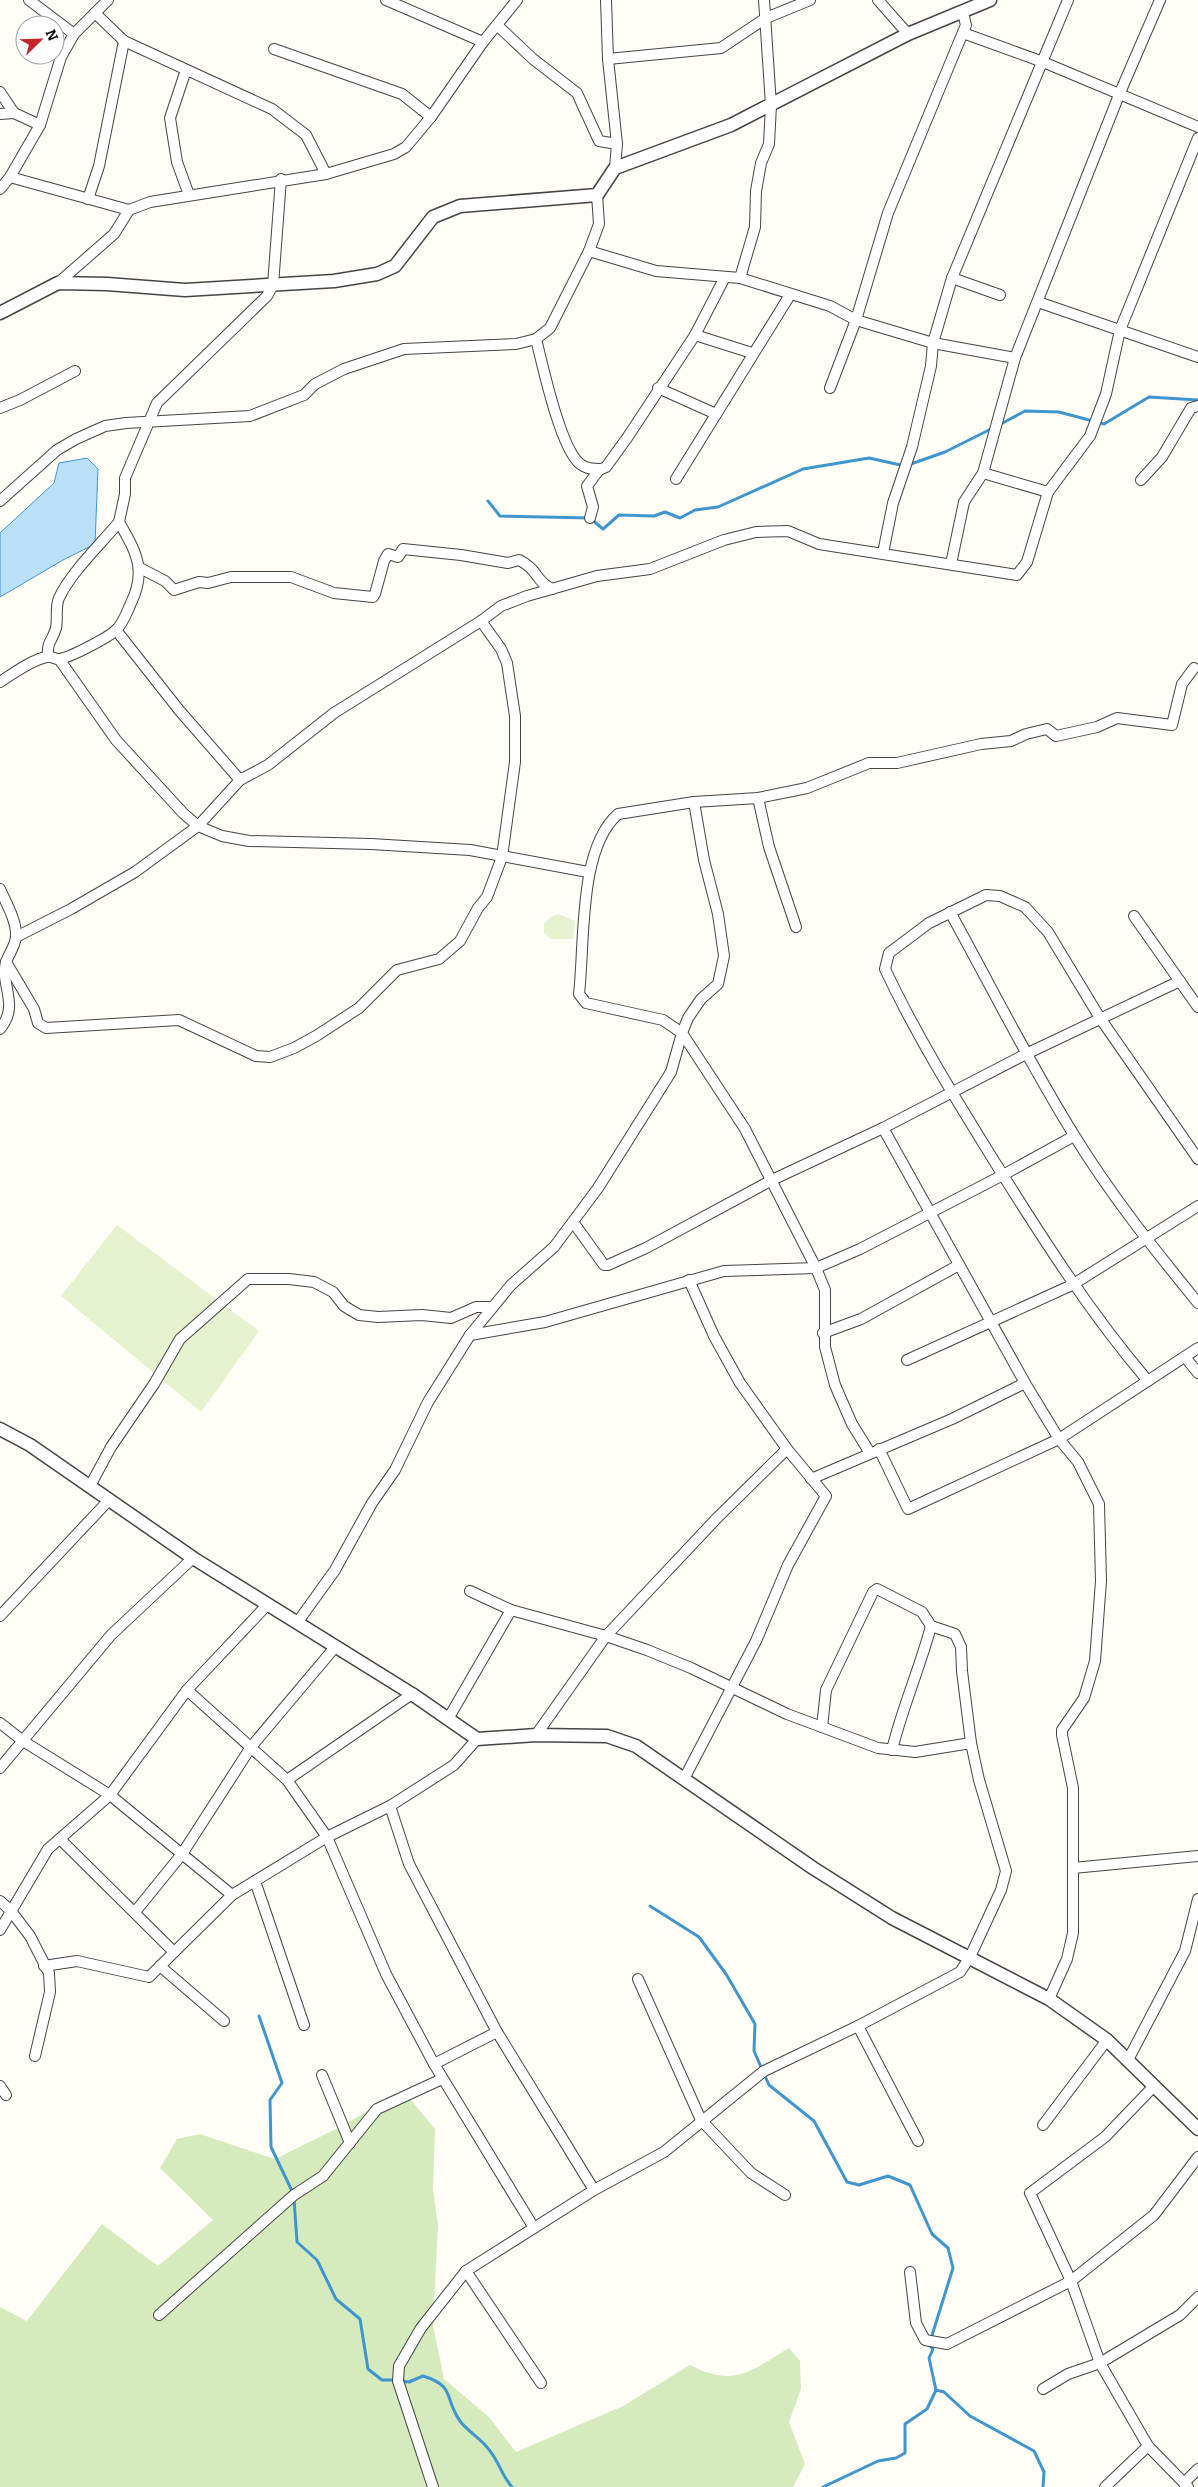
<svg xmlns="http://www.w3.org/2000/svg" width="1198" height="2487" viewBox="0 0 1198 2487" font-family="Bitter,serif">
  <style>
    .green { fill: #d5ebbd }
    .pitch { fill: #e6f2cf }
    .water { fill: #b9e0f7; stroke: #3f96cf }
    .lines { fill: none; stroke-linecap: round; stroke-linejoin: round }
    .stream { stroke: #3f96cf; stroke-width: 3 }
    .minor-casing { stroke: #444; stroke-width: 12 }
    .tertiary-casing { stroke: #444; stroke-width: 15 }
    .minor { stroke: #fff; stroke-width: 10 }
    .tertiary { stroke: #fff; stroke-width: 12 }
  </style>
  <rect width="100%" height="100%" fill="#fffdf5"/>
  <path class="green" d="M 411,2100 L 435,2129 L 433,2189 L 438,2225 L 433,2325 L 444,2379 L 489,2417 L 516,2452 L 623,2406 L 690,2365 C 734,2388 751,2371 789,2348 L 800,2361 L 801,2389 L 789,2422 L 805,2464 L 793,2487 L 0,2487 L 0,2307 L 27,2321 L 102,2224 L 158,2266 L 213,2220 L 160,2168 L 177,2139 L 200,2134 L 275,2159 L 342,2126 L 379,2104 Z"/>
  <g class="pitch">
    <path d="M 558,914 L 575,921 L 573,939 L 550,939 L 544,933 L 544,924 L 550,917 Z"/>
    <path d="M 117,1225 L 259,1331 L 201,1412 L 61,1296 Z"/>
  </g>
  <path class="water" d="M 87,458 L 98,469 L 95,544 L 63,560 L 0,597 L 0,533 L 54,483 L 59,463 Z"/>
  <g class="lines">
    <g class="stream">
      <path d="M 999,425 L 1025,411 L 1059,412 L 1104,424 L 1149,397 L 1198,400"/>
      <path d="M 488,501 L 500,516 L 590,518 L 603,529 L 619,515 L 654,516 L 665,512 L 680,518 L 695,510 L 718,507 L 803,469 L 869,458 L 905,466 L 945,452 L 993,428"/>
      <path d="M 650,1906 L 699,1937 L 726,1974 L 755,2024 L 754,2051 L 769,2085 L 814,2121 L 847,2182 L 859,2185 L 888,2176 L 910,2185 L 932,2234 L 948,2248 L 953,2268 L 929,2345 L 933,2349 L 929,2358 L 936,2390"/>
      <path d="M 259,2016 L 282,2083 L 270,2100 L 271,2147 L 293,2193"/>
      <path d="M 294,2199 L 297,2242 L 317,2260 L 336,2299 L 360,2319 L 368,2369 L 382,2380 L 395,2380"/>
      <path d="M 401,2381 L 409,2382 L 423,2376 C 456,2386 444,2399 460,2421 C 468,2432 482,2439 490,2451 C 499,2462 502,2476 512,2487"/>
      <path d="M 823,2487 L 878,2461 L 896,2458 L 905,2453 L 905,2424 L 927,2409 L 936,2390 L 944,2392 L 970,2416 L 1034,2451 L 1044,2472 L 1043,2487"/>
    </g>
    <g class="minor-casing">
      <g id="minor">
        <path d="M 29,0 L 74,34"/>
        <path d="M 386,0 L 483,42"/>
        <path d="M 606,0 L 608,59 L 617,144 L 615,168"/>
        <path d="M 878,0 L 908,34"/>
        <path d="M 95,13 L 124,41 L 272,109 L 306,135 L 326,174"/>
        <path d="M 497,25 L 533,59 L 577,93 L 599,141 L 617,144"/>
        <path d="M 963,33 L 1043,62 L 1198,127"/>
        <path d="M 274,49 L 402,94 L 431,117"/>
        <path d="M 608,59 L 721,48 L 766,18 L 810,0"/>
        <path d="M 186,70 L 170,118 L 177,162 L 189,195"/>
        <path d="M 0,92 L 14,113 L 40,125"/>
        <path d="M 0,114 L 14,113"/>
        <path d="M 10,177 L 129,210"/>
        <path d="M 0,189 L 10,177 L 40,125 L 61,57 L 74,34 L 108,0"/>
        <path d="M 88,199 L 99,166 L 124,41"/>
        <path d="M 589,251 L 656,271 L 740,278 L 830,306 L 856,320 L 933,343 L 1015,358"/>
        <path d="M 740,278 L 755,227 L 756,191 L 761,163 L 769,144 L 771,105 L 764,0"/>
        <path d="M 952,278 L 1000,295"/>
        <path d="M 58,283 L 114,234 L 129,210 L 150,202 L 326,174 L 394,154 L 406,147 L 431,117 L 483,42 L 517,0"/>
        <path d="M 1038,302 L 1198,357"/>
        <path d="M 695,335 L 752,353"/>
        <path d="M 536,339 C 543,367 560,446 579,463 C 586,469 593,469 601,469"/>
        <path d="M 658,388 L 716,414"/>
        <path d="M 830,388 L 856,320 L 888,213 L 966,25 L 963,13"/>
        <path d="M 0,408 L 20,400 L 75,371"/>
        <path d="M 983,473 L 1048,492"/>
        <path d="M 676,479 L 790,295"/>
        <path d="M 1141,480 L 1162,457 L 1191,408 L 1198,406"/>
        <path d="M 0,501 L 57,450 L 76,439 L 105,426 L 126,423 L 250,416 L 304,395 L 315,384 L 344,369 L 404,349 L 516,344 L 536,339 L 550,328 L 589,251 L 599,224 L 597,195"/>
        <path d="M 590,518 L 593,507 L 587,486 L 599,470 L 606,467 L 627,438 L 695,335 L 725,277"/>
        <path d="M 883,553 L 893,503 L 912,447 L 931,366 L 933,343 L 952,278 L 1068,0"/>
        <path d="M 951,564 L 964,502 L 983,473 L 1015,358 L 1119,95 L 1160,0"/>
        <path d="M 140,568 L 165,581 L 174,590 L 199,582 L 208,583 L 231,577 L 291,577 L 334,593 L 373,597 L 375,594 L 384,561 L 388,554 L 398,557 L 403,549 L 461,555 L 508,563 L 519,560 C 538,569 535,581 552,589"/>
        <path d="M 48,657 C 47,640 52,642 56,628 C 58,618 55,607 59,598 C 71,572 101,544 119,522"/>
        <path d="M 59,659 L 116,740 L 183,813 L 198,826 L 222,836 L 249,841 L 371,844 L 470,850 L 588,872"/>
        <path d="M 0,682 C 12,674 33,659 47,657 C 51,656 55,659 58,659 C 68,659 109,637 116,630 C 123,624 127,612 131,603 C 147,570 136,552 119,522 L 125,494 L 125,478 L 157,403 L 267,296 L 273,285 L 281,179"/>
        <path d="M 240,780 L 268,765 L 334,713 L 481,621 L 501,606 L 527,596 L 597,576 L 650,569 L 724,540 L 756,532 L 788,531 L 819,544 L 1017,575 L 1027,562 L 1048,492 L 1090,436 L 1106,394 L 1120,330 L 1198,138"/>
        <path d="M 758,798 L 769,847 L 796,927"/>
        <path d="M 694,802 L 704,860 L 718,914 L 724,956 L 718,984 L 701,999 L 688,1018 L 682,1033 L 745,1129 L 816,1268 L 825,1290 L 825,1347 L 835,1385 L 852,1424 L 870,1453"/>
        <path d="M 0,889 C 6,903 17,921 16,937 C 15,946 9,954 6,962 C 0,986 20,1005 0,1029"/>
        <path d="M 950,912 C 991,986 1029,1063 1074,1135 C 1110,1194 1154,1249 1198,1303"/>
        <path d="M 1134,916 L 1198,1007"/>
        <path d="M 16,937 L 71,909 L 135,872 L 198,826 L 240,780 L 179,710 L 116,630"/>
        <path d="M 6,962 L 34,1009 L 38,1023 L 46,1028 L 179,1020 L 256,1056 L 270,1057 L 294,1048 L 316,1036 L 359,1008 L 397,970 L 439,959 L 460,941 L 478,908 L 487,897 L 502,857 L 515,762 L 515,716 L 507,663 L 501,649 L 481,621"/>
        <path d="M 883,1128 L 1025,1383 L 1059,1439 L 1078,1462 L 1099,1504 L 1101,1581 L 1095,1661 L 1084,1698 L 1062,1730 L 1062,1735 L 1073,1788 L 1073,1933 L 1067,1959 L 1049,1999"/>
        <path d="M 573,1222 L 604,1265 L 608,1265 L 646,1248 L 772,1180 L 883,1128 L 1026,1054 L 1180,981"/>
        <path d="M 689,1280 L 714,1336 L 740,1383 L 787,1449"/>
        <path d="M 823,1333 L 861,1319 L 959,1265"/>
        <path d="M 470,1335 L 545,1322 L 724,1271 L 816,1268 L 860,1249 L 1003,1175 L 1074,1136"/>
        <path d="M 1185,1357 L 1198,1373"/>
        <path d="M 907,1360 L 1072,1285 L 1198,1206"/>
        <path d="M 1148,1381 C 1090,1313 1043,1239 996,1164 C 957,1101 917,1037 885,969 L 889,953 L 929,923 L 986,895 L 1000,896 L 1025,907 L 1048,932 L 1100,1018 L 1198,1159"/>
        <path d="M 879,1449 L 908,1509 L 1059,1439 L 1198,1348"/>
        <path d="M 811,1479 L 952,1419 L 1025,1383"/>
        <path d="M 90,1486 L 111,1447 L 154,1384 L 180,1339 L 248,1279 L 289,1279 L 314,1282 L 333,1292 L 344,1306 L 359,1315 L 378,1317 L 422,1315 L 451,1318 L 476,1307 L 493,1307"/>
        <path d="M 470,1591 L 511,1610 L 606,1636 L 647,1650 L 691,1668 L 787,1714 L 878,1748 L 915,1752 L 971,1743"/>
        <path d="M 0,1616 L 109,1500"/>
        <path d="M 297,1623 L 335,1570 L 372,1503 L 395,1470 L 428,1402 L 470,1335 L 511,1285 L 554,1247 L 598,1188 L 671,1072 L 682,1033 L 663,1020 L 586,1003 L 579,994 C 585,943 578,849 618,814 L 694,802 L 758,798 L 807,788 L 869,763 L 897,763 L 981,744 L 1011,741 L 1026,734 L 1047,729 L 1056,736 L 1097,727 L 1117,718 L 1172,725 L 1182,684 L 1194,668"/>
        <path d="M 187,1690 L 287,1780 L 327,1837 L 386,1974 L 434,2064 L 534,2228"/>
        <path d="M 448,1719 L 511,1610"/>
        <path d="M 0,1723 L 23,1741 L 110,1795 L 232,1895"/>
        <path d="M 536,1735 L 606,1636 L 717,1518 L 787,1449 L 826,1496 L 788,1565 L 756,1641 L 685,1777"/>
        <path d="M 892,1750 C 902,1708 920,1668 931,1626"/>
        <path d="M 0,1768 L 111,1635 L 193,1558"/>
        <path d="M 287,1780 L 412,1694"/>
        <path d="M 390,1806 L 409,1864 L 497,2032 L 594,2190"/>
        <path d="M 60,1839 L 174,1952"/>
        <path d="M 1073,1868 L 1198,1856"/>
        <path d="M 255,1881 L 304,2025"/>
        <path d="M 0,1901 L 11,1911 L 30,1936 L 49,1973 L 50,1992 L 35,2056"/>
        <path d="M 135,1912 L 182,1854 L 251,1747 L 336,1646"/>
        <path d="M 0,1930 L 48,1849 L 110,1795 L 187,1690 L 268,1604"/>
        <path d="M 44,1966 L 77,1961 L 149,1977 L 232,1895 L 327,1837 L 390,1806 L 454,1765 L 477,1739"/>
        <path d="M 160,1966 L 224,2021"/>
        <path d="M 638,1979 L 701,2120 L 751,2173 L 785,2195"/>
        <path d="M 858,2026 L 918,2141"/>
        <path d="M 1128,2060 L 1185,1951 L 1198,1899"/>
        <path d="M 434,2064 L 497,2032"/>
        <path d="M 322,2075 L 350,2143"/>
        <path d="M 0,2086 L 6,2095"/>
        <path d="M 1154,2086 L 1105,2137 L 1030,2193 L 1071,2281 L 1100,2363 L 1148,2446 L 1188,2487"/>
        <path d="M 1043,2125 L 1107,2040"/>
        <path d="M 466,2271 L 541,2383"/>
        <path d="M 910,2272 L 916,2323 L 925,2340 L 947,2344 L 1071,2281 L 1154,2215 L 1198,2157"/>
        <path d="M 159,2315 L 294,2195 L 323,2176 L 377,2109 L 442,2079"/>
        <path d="M 1043,2389 L 1068,2374 L 1100,2363 L 1180,2315 L 1198,2297"/>
        <path d="M 1184,2483 L 1198,2469"/>
        <path d="M 433,2487 L 398,2381 L 399,2366 L 421,2328 L 466,2271 L 594,2190 L 664,2152 L 764,2071 L 858,2026 L 960,1972 L 970,1957 L 1001,1890 L 1006,1871 L 979,1780 L 971,1743 L 962,1671 L 961,1647 L 955,1634 L 931,1626 L 922,1612 L 881,1591 L 877,1589 L 873,1592 L 826,1690 L 822,1727"/>
        <path d="M 1105,2487 L 1148,2446"/>
      </g>
    </g>
    <g class="tertiary-casing">
      <g id="tertiary">
        <path d="M 0,313 L 58,283 L 107,284 L 185,290 L 334,281 L 377,274 L 395,266 L 433,217 L 460,206 L 597,195 L 615,168 L 731,125 L 908,34 L 990,0"/>
        <path d="M 0,1429 L 30,1445 L 193,1558 L 412,1694 L 477,1739 L 536,1735 L 607,1736 L 636,1746 L 813,1868 L 892,1918 L 1049,1999 L 1107,2040 L 1198,2129"/>
      </g>
    </g>
    <use href="#minor" class="minor"/>
    <use href="#tertiary" class="tertiary"/>
  </g>
  <g transform="translate(40 40) rotate(67)"><circle r="24" fill="#ffffff" stroke="#a0a0a0"/>
  <path d="M0-4L9 19L0 12L-9 19Z" fill="#c4262e"/>
  <text y="-8" font-size="14" font-weight="bold" text-anchor="middle" fill="#111111">N</text>
  </g>
</svg>
